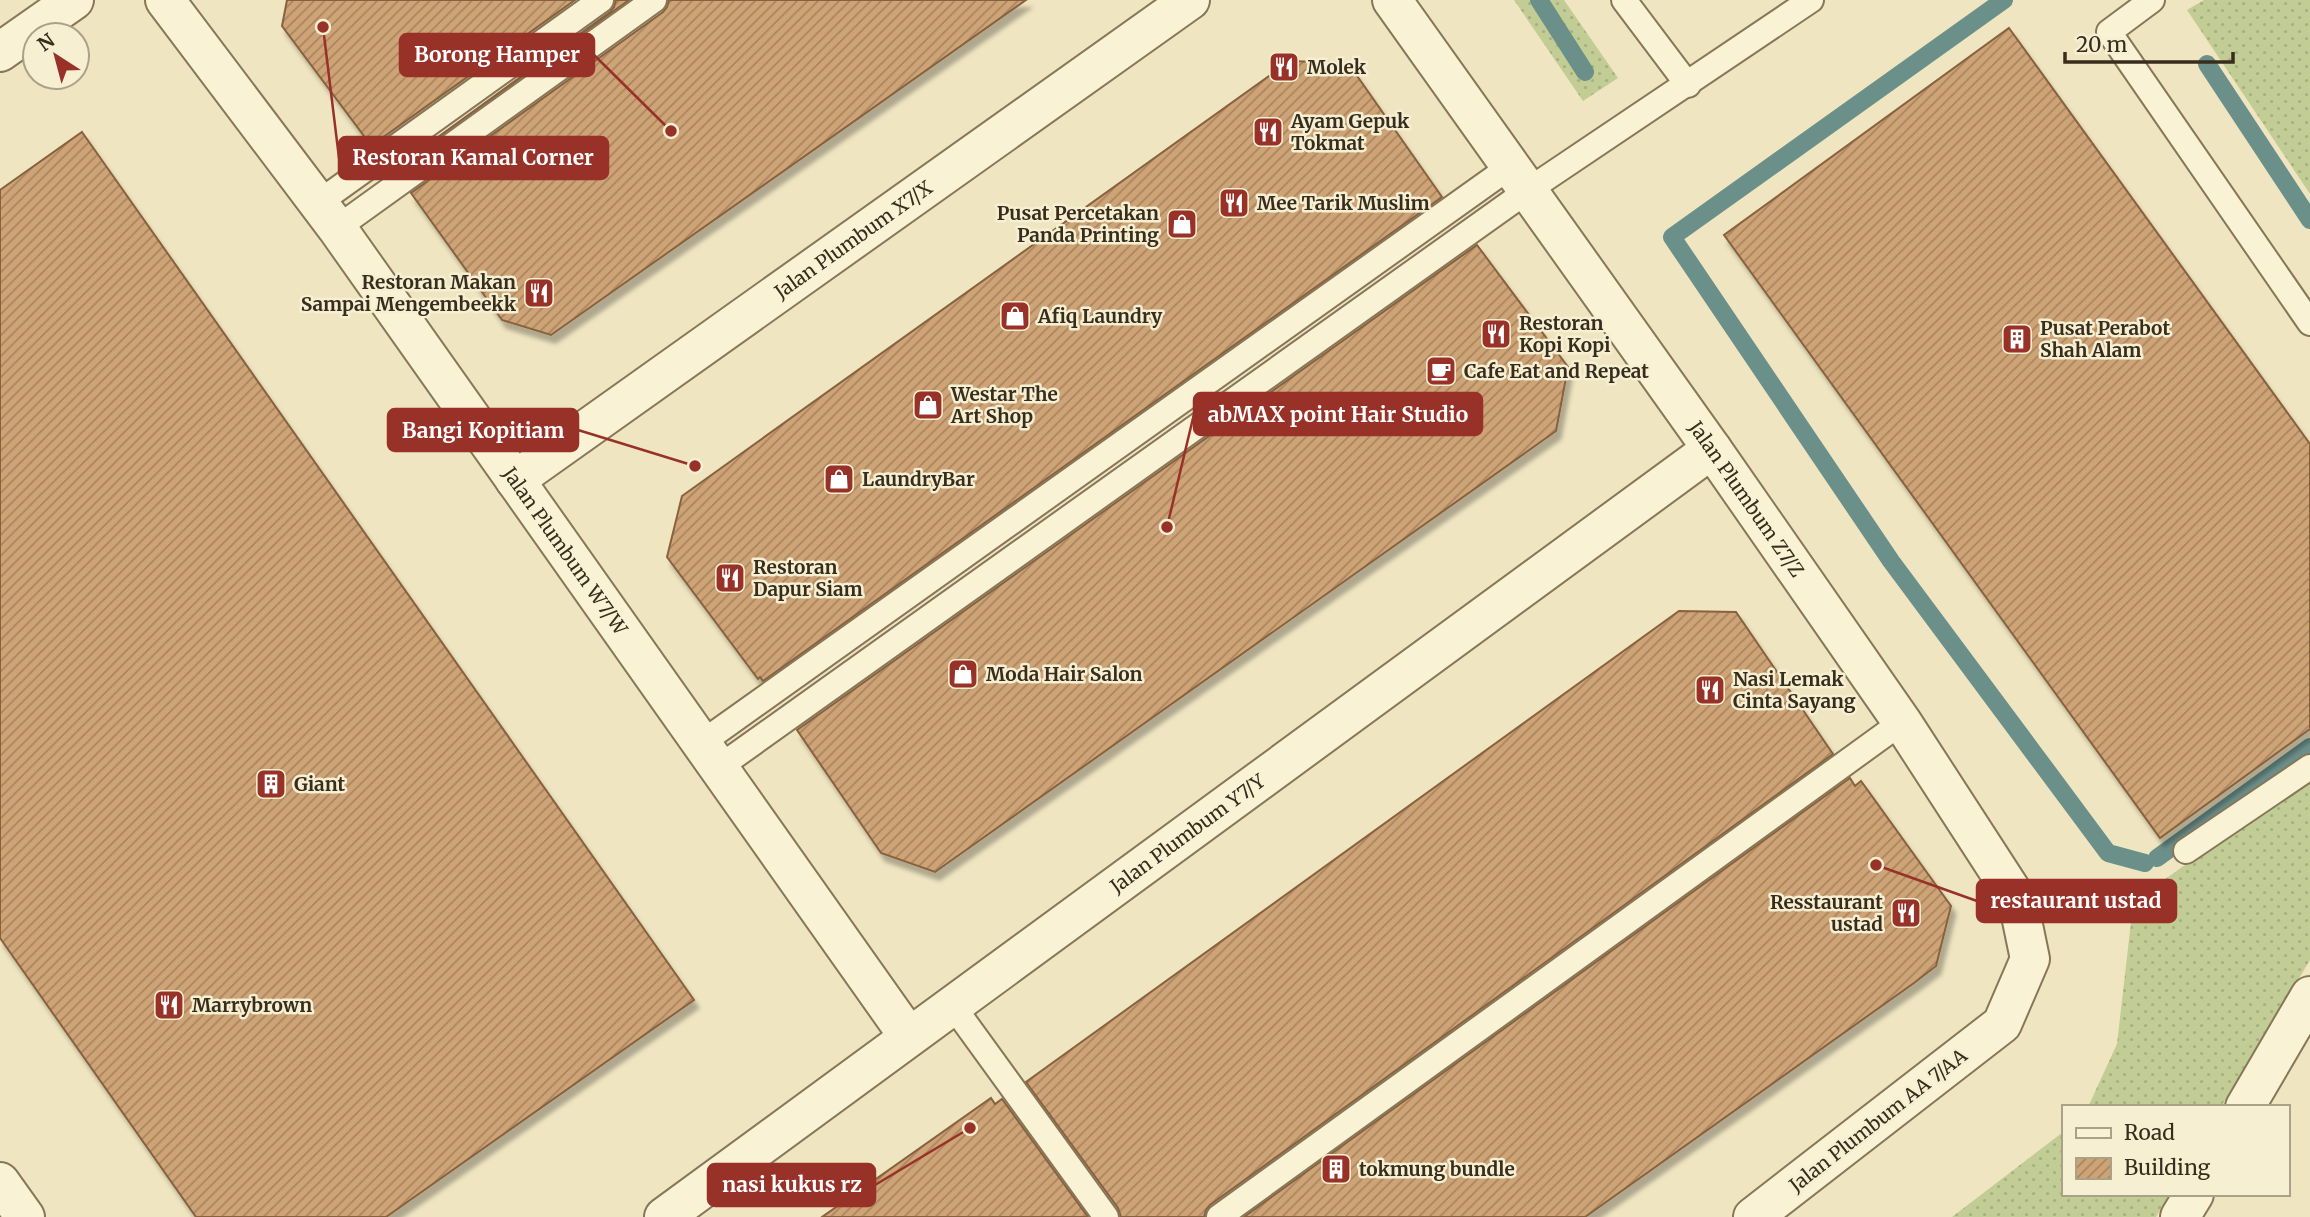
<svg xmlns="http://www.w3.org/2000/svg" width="2310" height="1217" viewBox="0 0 2310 1217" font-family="Merriweather,serif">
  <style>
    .grass { fill: url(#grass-dots) }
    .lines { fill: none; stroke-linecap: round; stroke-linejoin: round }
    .stream { stroke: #6b8f89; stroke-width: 18 }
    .building { fill: url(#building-hatch); stroke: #88623e; stroke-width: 2; filter: url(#shadow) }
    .service-casing { stroke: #887658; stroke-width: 28 }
    .minor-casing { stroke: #887658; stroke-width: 42 }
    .service { stroke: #f9f2d4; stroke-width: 24 }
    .minor { stroke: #f9f2d4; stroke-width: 38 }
    .labels { text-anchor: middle; stroke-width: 5; stroke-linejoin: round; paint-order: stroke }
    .poi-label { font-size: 19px; font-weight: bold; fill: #382c1d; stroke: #f6efd1; text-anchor: start }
    .street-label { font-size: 19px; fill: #382c1d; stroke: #f6efd1 }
    .leader { fill: none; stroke: #983127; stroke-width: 2.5 }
    .callout-dot { fill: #983127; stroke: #f6efd1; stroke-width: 2.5 }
    .callout { fill: #983127; stroke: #983127; stroke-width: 2.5 }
    .callout-label { font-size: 21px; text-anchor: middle; font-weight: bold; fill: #fff }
  </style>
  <defs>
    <pattern id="grass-dots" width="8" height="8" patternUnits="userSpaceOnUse" patternTransform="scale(1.75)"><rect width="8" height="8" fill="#c1cd95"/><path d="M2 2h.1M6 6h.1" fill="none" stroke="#a7b080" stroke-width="1.8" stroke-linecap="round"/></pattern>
    <pattern id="building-hatch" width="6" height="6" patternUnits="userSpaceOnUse" patternTransform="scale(1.75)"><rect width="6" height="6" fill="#cea376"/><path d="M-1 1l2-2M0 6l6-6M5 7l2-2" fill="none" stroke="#a88560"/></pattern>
    <filter id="shadow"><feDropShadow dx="4.5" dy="8" stdDeviation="2" flood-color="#0004"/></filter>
  </defs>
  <rect width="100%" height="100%" fill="#efe5c1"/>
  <g class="grass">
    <path d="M1514,0H1564L1618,78L1583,101Z"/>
    <path d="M2204,0H2310V194L2187,10Z"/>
    <path d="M2310,776V960L2221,1107H2088L2117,1044L2131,922L2147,892Z"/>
    <path d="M2063,1132V1194H2169L2156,1217H1952Z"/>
  </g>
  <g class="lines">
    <g class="stream">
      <path d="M1539,0L1585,72"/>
      <path d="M2004,0L1672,237L1891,561L2108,853L2145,863"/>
      <path d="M2207,64L2310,220"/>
      <path d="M2157,858L2310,747"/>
    </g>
  </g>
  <g class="building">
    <path d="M287,0H575L375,143L374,141L370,144L282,26Z"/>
    <path d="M616,0H629L394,169L610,12L614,7Z"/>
    <path d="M669,0H1026L551,335L502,320L411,193L663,12L667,7Z"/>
    <path d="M2009,28L2310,444V729L2160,838L1724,235Z"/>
    <path d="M1290,61L1348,63L1442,197L763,681L760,677L758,679L667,557L682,496Z"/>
    <path d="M82,132L694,1000L386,1217H196L0,938V190Z"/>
    <path d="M1477,245L1568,367L1556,431L935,872L881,853L797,730Z"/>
    <path d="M1679,611L1736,612L1833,754L1210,1205L1206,1210L1204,1217H1121L1118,1208L1026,1082Z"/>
    <path d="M1850,778L1855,786L1861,781L1951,906L1936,966L1914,983L1585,1217H1244Z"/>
    <path d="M991,1098L995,1104L1002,1099L1088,1217H822Z"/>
  </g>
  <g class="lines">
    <g class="service-casing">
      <g id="service">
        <path d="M1624,0L1688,85"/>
        <path d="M2152,0L2109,32L2310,323"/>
        <path d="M318,203L601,0"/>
        <path d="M337,228L654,0"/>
        <path d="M700,744L1511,166"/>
        <path d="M718,768L1527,191L1811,0"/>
        <path d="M2186,851L2310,767"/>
        <path d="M953,1006L1106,1217"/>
        <path d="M1219,1217L1902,722"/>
      </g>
    </g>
    <g class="minor-casing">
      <g id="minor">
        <path id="s1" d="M165,0L337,228L909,1037"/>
        <path id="s2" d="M1392,0L1712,449L1902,722L2018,901L2030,959L2002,1024L1753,1217"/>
        <path d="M0,52L74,0"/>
        <path id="s3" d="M515,480L1190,0"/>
        <path d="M2245,1107L2310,996"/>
        <path d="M0,1182L25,1217"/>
        <path id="s4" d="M664,1217L1712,449"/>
        <path d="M2180,1217L2194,1194"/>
      </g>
    </g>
    <use href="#service" class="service"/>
    <use href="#minor" class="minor"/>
  </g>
  <defs>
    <g id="restaurant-square" transform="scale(1.575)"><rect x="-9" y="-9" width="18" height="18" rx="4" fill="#983127" stroke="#f6efd1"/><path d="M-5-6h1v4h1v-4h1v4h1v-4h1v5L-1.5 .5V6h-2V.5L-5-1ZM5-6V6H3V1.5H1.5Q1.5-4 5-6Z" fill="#fff"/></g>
    <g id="shop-square" transform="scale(1.575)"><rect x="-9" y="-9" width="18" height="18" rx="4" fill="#983127" stroke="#f6efd1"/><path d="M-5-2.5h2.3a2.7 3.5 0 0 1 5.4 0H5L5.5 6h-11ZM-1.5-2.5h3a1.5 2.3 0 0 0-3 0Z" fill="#fff"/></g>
    <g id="building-square" transform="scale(1.575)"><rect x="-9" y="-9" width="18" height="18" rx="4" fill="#983127" stroke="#f6efd1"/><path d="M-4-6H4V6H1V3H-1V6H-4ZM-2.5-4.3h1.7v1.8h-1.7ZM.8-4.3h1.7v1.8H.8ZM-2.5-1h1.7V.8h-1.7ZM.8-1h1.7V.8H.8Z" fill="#fff"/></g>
    <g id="cafe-square" transform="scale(1.575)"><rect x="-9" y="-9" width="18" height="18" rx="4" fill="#983127" stroke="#f6efd1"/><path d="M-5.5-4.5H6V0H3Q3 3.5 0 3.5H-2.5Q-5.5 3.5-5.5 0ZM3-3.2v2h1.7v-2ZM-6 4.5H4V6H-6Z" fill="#fff"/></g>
  </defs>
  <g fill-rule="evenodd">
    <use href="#restaurant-square" x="1284" y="67"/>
    <use href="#restaurant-square" x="1268" y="132"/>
    <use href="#restaurant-square" x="1234" y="203"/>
    <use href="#shop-square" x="1182" y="224"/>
    <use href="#restaurant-square" x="539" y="293"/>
    <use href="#shop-square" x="1015" y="316"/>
    <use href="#restaurant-square" x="1496" y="334"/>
    <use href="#building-square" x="2017" y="339"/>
    <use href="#cafe-square" x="1441" y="371"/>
    <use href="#shop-square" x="928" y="405"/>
    <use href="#shop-square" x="839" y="479"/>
    <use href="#restaurant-square" x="730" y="578"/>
    <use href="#shop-square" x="963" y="674"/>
    <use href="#restaurant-square" x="1710" y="690"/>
    <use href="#building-square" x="271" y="784"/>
    <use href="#restaurant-square" x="1906" y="913"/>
    <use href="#restaurant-square" x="169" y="1005"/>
    <use href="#building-square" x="1336" y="1169"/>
  </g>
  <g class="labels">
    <g class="poi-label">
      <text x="1307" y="74">Molek</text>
      <text x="1291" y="128">Ayam Gepuk<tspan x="1291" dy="22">Tokmat</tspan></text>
      <text x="1257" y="210">Mee Tarik Muslim</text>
      <text x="1159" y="220" text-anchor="end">Pusat Percetakan<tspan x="1159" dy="22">Panda Printing</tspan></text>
      <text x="516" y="289" text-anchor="end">Restoran Makan<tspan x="516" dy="22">Sampai Mengembeekk</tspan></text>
      <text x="1038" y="323">Afiq Laundry</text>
      <text x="1519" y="330">Restoran<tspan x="1519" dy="22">Kopi Kopi</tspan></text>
      <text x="2040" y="335">Pusat Perabot<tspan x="2040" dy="22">Shah Alam</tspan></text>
      <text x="1464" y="378">Cafe Eat and Repeat</text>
      <text x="951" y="401">Westar The<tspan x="951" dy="22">Art Shop</tspan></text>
      <text x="862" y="486">LaundryBar</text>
      <text x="753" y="574">Restoran<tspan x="753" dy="22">Dapur Siam</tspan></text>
      <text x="986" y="681">Moda Hair Salon</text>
      <text x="1733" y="686">Nasi Lemak<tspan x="1733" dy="22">Cinta Sayang</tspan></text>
      <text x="294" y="791">Giant</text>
      <text x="1883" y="909" text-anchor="end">Resstaurant<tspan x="1883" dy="22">ustad</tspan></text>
      <text x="192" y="1012">Marrybrown</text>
      <text x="1359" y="1176">tokmung bundle</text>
    </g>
    <g class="street-label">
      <text dy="7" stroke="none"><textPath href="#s3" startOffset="415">Jalan Plumbum X7/X</textPath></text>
      <text dy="7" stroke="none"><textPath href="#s2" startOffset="612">Jalan Plumbum Z7/Z</textPath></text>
      <text dy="7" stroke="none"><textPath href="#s1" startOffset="681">Jalan Plumbum W7/W</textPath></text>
      <text dy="7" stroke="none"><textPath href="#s4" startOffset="649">Jalan Plumbum Y7/Y</textPath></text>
      <text transform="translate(1878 1120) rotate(-38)" y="7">Jalan Plumbum AA 7/AA</text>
    </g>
  </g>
  <path class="leader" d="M671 131L594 55M323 27L339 158M1167 527L1194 414M695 466L578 430M1876 865L1977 901M970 1128L875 1185"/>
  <g class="callout-dot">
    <circle cx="671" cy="131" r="7"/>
    <circle cx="323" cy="27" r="7"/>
    <circle cx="1167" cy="527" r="7"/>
    <circle cx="695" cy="466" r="7"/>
    <circle cx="1876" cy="865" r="7"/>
    <circle cx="970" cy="1128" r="7"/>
  </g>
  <g class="callout">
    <rect x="400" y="34" width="194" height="42" rx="7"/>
    <rect x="339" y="137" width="269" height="42" rx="7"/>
    <rect x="1194" y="393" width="288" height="42" rx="7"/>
    <rect x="388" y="409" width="190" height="42" rx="7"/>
    <rect x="1977" y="880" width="199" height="42" rx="7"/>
    <rect x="708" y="1164" width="167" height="42" rx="7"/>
  </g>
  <g class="callout-label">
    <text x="497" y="62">Borong Hamper</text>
    <text x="473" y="165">Restoran Kamal Corner</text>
    <text x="1338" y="422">abMAX point Hair Studio</text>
    <text x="483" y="438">Bangi Kopitiam</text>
    <text x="2076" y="908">restaurant ustad</text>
    <text x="792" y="1192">nasi kukus rz</text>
  </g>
  <rect x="2062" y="1105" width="228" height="91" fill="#f6efd1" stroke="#aaa189" stroke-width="2"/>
  <rect x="2076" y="1128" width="35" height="10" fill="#f9f2d4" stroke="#aaa189" stroke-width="2"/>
  <text x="2124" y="1140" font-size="21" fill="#382c1d">Road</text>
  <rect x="2076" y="1158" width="35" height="21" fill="url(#building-hatch)" stroke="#aaa189" stroke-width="2"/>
  <text x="2124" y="1175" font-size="21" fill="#382c1d">Building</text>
  <g transform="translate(56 56) rotate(324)"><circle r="33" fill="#f6efd1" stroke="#aaa189" stroke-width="2"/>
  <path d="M0-5L12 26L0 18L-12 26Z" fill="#983127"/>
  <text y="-10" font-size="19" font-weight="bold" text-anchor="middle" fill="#382c1d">N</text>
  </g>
  <path d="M2065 52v10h168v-10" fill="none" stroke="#382c1d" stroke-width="3.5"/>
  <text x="2076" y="52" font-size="21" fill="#382c1d" stroke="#f6efd1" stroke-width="5" paint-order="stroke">20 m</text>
</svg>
